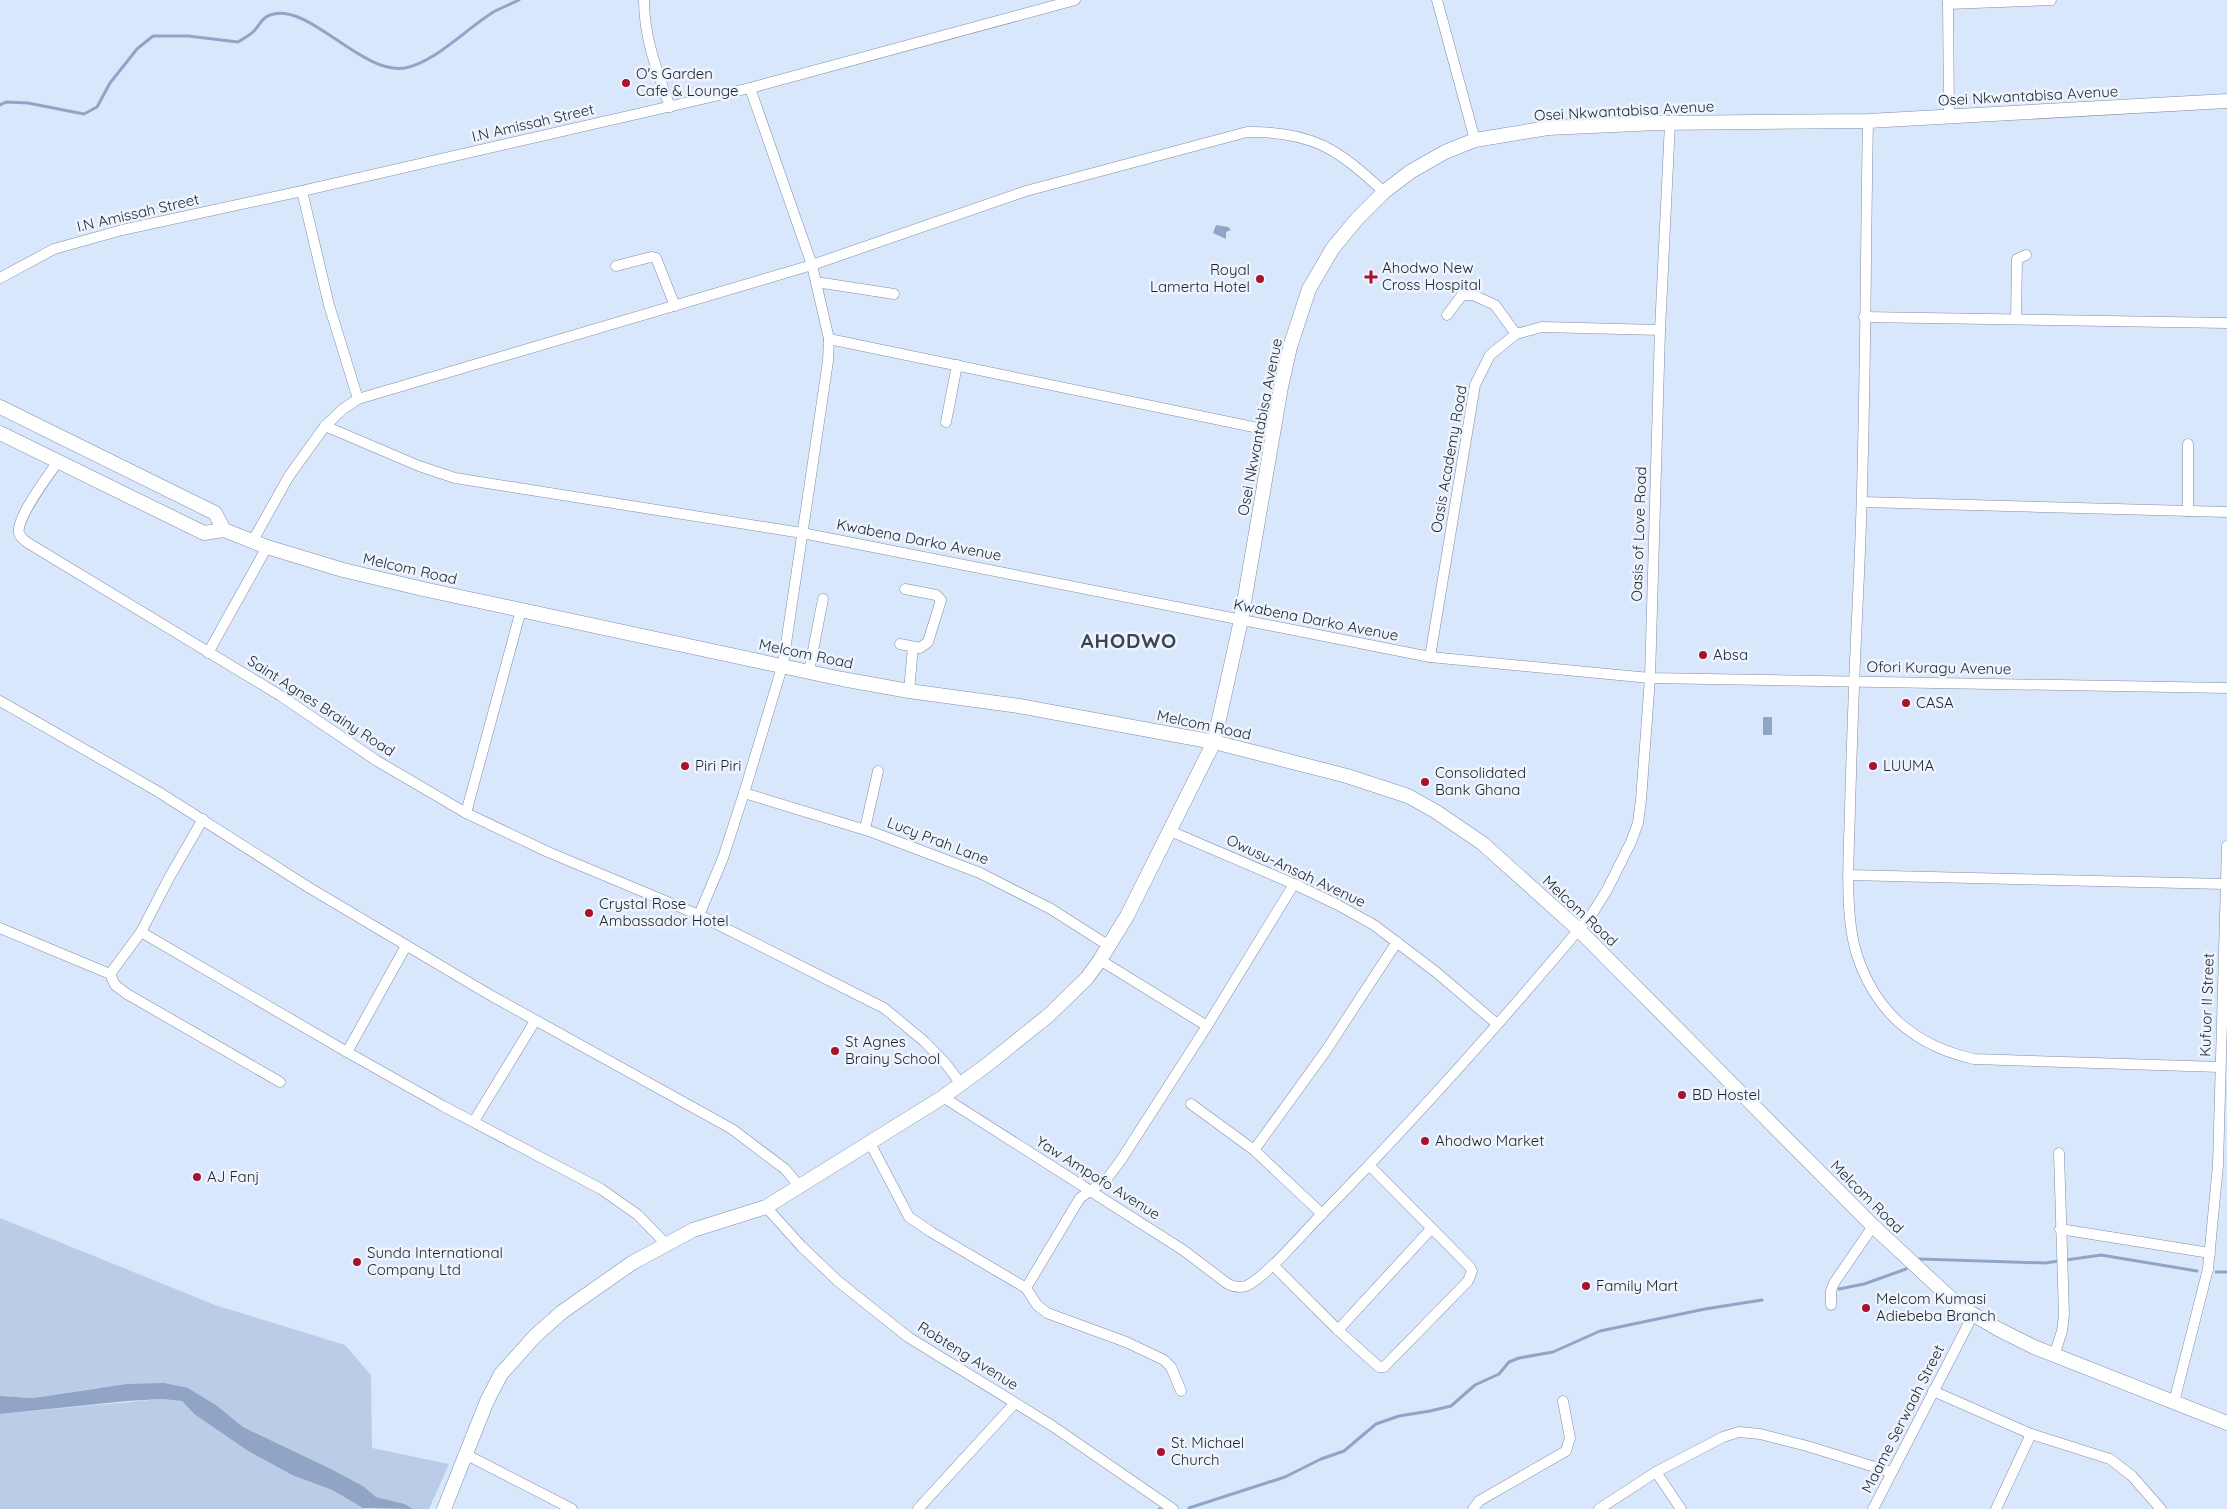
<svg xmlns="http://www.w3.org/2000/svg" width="2227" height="1509" viewBox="0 0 2227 1509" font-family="Quicksand,sans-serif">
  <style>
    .green { fill: #bbcce6 }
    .water { fill: #90a5c6 }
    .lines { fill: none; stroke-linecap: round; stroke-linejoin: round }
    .stream { stroke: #90a5c6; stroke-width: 3 }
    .street-casing { stroke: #808da1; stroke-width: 11 }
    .secondary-casing { stroke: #808da1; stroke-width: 15 }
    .street { stroke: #fff; stroke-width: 10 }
    .secondary { stroke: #fff; stroke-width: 14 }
    .poi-dot { fill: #a9122d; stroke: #eef4fd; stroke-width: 2 }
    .labels { text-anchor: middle; stroke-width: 5; stroke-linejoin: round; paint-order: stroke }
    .poi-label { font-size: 15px; fill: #1e232b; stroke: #eef4fd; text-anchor: start }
    .street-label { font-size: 15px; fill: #1e232b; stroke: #eef4fd }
    .district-label { font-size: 20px; font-weight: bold; letter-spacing: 1px; fill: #394556; stroke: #eef4fd }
  </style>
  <rect width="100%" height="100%" fill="#d9e7fd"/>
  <g class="green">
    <path d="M0,1218L215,1305L345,1345L371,1375L372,1448L449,1464L429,1509H413L405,1504L376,1497L363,1486L331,1469L243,1427L216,1405L188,1388H98L33,1398L0,1396Z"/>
    <path d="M162,1399L182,1401L194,1414L248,1451L292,1475L332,1490L365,1509H0V1414Z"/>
  </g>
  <g class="water">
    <path d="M1216,225L1228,227L1231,230L1226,232V239L1213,233Z"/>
    <rect x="1763" y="717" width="9" height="18"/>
    <path d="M164,1383L188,1388L216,1405L243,1427L331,1469L363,1486L376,1497L405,1504L413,1509L363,1508L332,1490L292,1475L248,1451L194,1414L182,1401L162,1399L127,1401L0,1414V1396L33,1398L127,1384Z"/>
  </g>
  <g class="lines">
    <g class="stream">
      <path d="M0,105L6,102L28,103L84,114L97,107L110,83L137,49L153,36H188L238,42C243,39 250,35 254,31C260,25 261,18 270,15C308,1 361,75 405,68C436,62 468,27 495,11C503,7 511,4 519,0"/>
      <path d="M1920,1259L2045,1263L2101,1255L2197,1271"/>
      <path d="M2216,1272H2227"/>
      <path d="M1839,1289L1864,1284L1906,1269"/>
      <path d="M1189,1508L1285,1477L1321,1459L1344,1451L1376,1424L1399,1416L1430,1411L1451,1406L1475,1385L1499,1374L1509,1362L1519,1358L1553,1352L1600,1331L1705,1309L1762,1300"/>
      <path d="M1159,1509H1160"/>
    </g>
    <g class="street-casing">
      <g id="street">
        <path d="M644,0C644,38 657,71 670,107"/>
        <path d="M1437,0L1475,140"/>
        <path d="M1948,0L1949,117"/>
        <path d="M1948,4L2051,0"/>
        <path d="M750,88L812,265L829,339L828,361L783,664L744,793L723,858L699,915L884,1008L925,1042L946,1064L961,1084"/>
        <path d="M1868,121C1865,272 1866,423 1859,574C1855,652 1852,731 1850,810C1849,852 1844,915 1857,955C1876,1013 1915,1046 1974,1059L2220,1067"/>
        <path d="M302,191L329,305L358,399"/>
        <path d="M616,266L651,257L656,258L675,306"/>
        <path d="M0,278L54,249L122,230L302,191L750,88L1075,0"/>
        <path d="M816,282L894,294"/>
        <path d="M1447,315L1462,295H1473L1495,305L1516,334"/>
        <path d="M1864,317L2227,323"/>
        <path d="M2016,319L2017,259L2026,255"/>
        <path d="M829,339L1273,431"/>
        <path d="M946,422L957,365"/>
        <path d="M325,426L343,409L358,399L812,265L1026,191L1247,132C1312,131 1338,149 1384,192"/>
        <path d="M59,460C48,476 22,510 19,528C17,535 23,539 28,543L281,696L377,761L466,813L548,852L699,915"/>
        <path d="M1862,502L2227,512"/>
        <path d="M2188,511V444"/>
        <path d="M252,542L289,476L325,426L419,466L455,478L802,533L1430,657L1650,678L2227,688"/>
        <path d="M900,644L920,648L928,642L941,600L936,595L905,589"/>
        <path d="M208,653L267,547"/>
        <path d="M1430,657L1475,385L1490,355L1516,334L1542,327L1660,330"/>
        <path d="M809,671L823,599"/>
        <path d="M909,691L913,647"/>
        <path d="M0,701L157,791L308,887L490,995L732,1129L785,1169L800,1187"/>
        <path d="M744,793L872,832L980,873L1051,909L1109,946"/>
        <path d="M466,813L521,610"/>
        <path d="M865,829L878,771"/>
        <path d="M1170,831L1294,884L1338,905L1374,925L1436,972L1497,1024"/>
        <path d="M1848,875L2225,884"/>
        <path d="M0,928L110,974L115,985L127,994L280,1082"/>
        <path d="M141,932L347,1052L406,946"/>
        <path d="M1100,960L1207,1026"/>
        <path d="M110,974L141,932L169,878L203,819"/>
        <path d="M347,1052L443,1106L601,1189L638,1215L666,1244"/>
        <path d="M943,1097L1183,1250L1228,1284C1234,1287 1239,1288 1246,1286C1265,1278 1304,1232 1320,1216C1415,1119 1505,1018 1592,914L1607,890L1631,842L1638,823L1641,800L1650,678L1660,330L1670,123"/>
        <path d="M1191,1104L1254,1150"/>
        <path d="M474,1121L535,1021"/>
        <path d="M870,1143L909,1217L931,1232L1026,1288L1080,1198L1106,1180L1121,1160L1207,1026L1294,884"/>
        <path d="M766,1207L802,1247L839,1282L908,1337L1051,1425L1173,1509"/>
        <path d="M1322,1214L1254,1150L1325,1052L1397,942"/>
        <path d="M2060,1229L2210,1253"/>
        <path d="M1273,1265L1338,1330L1379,1367H1384L1468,1281L1472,1271L1470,1267L1370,1166"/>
        <path d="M1026,1288L1037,1305L1047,1313L1126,1342L1164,1360L1171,1367L1181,1391"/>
        <path d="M1831,1305V1291L1834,1283L1873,1226"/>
        <path d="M1338,1330L1431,1229"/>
        <path d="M2054,1356L2062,1331L2064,1315L2059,1153"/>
        <path d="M1933,1391L2031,1434L2110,1459L2132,1476L2161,1509"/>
        <path d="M2174,1402L2208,1269L2218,1165L2227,846"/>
        <path d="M465,1454L572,1509"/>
        <path d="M1656,1472L1681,1509"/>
        <path d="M918,1509L1015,1403"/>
        <path d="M1473,1509L1479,1501L1566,1451L1570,1438L1563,1401"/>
        <path d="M1599,1509L1656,1472L1723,1437L1739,1432L1760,1434L1807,1446L1891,1472"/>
        <path d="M1873,1509L1973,1315"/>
        <path d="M1996,1509L2031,1434"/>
      </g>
    </g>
    <g class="secondary-casing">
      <g id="secondary">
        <path d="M0,407L215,513L224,530L267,547L343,570L423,589L842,679L909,691L1019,706L1214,742L1347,776L1408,796L1435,811L1482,843L1579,930L1873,1226L1959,1306L1998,1329L2034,1347L2227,1423"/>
        <path d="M0,433L204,533L224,530"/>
        <path d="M444,1509L487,1401L501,1374L535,1336L562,1312L632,1263L693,1230L766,1207L943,1097L988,1064L1049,1015L1087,978L1100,960L1127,916L1214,742L1241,620L1281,387L1290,347L1309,289L1333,248L1357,219L1384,192L1410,172L1445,152L1475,140L1548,128L1658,123L1868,121L2227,101"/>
      </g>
    </g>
    <use href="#street" class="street"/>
    <use href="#secondary" class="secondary"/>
  </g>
  <g class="poi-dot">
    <circle cx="626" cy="83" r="5"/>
    <path d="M1368.5 269.5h5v5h5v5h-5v5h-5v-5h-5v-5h5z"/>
    <circle cx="1260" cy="279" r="5"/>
    <circle cx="1703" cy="655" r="5"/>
    <circle cx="1906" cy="703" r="5"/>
    <circle cx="685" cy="766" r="5"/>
    <circle cx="1873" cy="766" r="5"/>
    <circle cx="1425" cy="782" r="5"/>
    <circle cx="589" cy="913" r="5"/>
    <circle cx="835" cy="1051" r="5"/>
    <circle cx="1682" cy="1095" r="5"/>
    <circle cx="1425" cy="1141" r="5"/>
    <circle cx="197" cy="1177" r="5"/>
    <circle cx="357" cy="1262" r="5"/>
    <circle cx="1586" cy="1286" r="5"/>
    <circle cx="1866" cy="1308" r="5"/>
    <circle cx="1161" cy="1452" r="5"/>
  </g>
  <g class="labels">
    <g class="poi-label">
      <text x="636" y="79">O's Garden<tspan x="636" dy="17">Cafe &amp; Lounge</tspan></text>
      <text x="1382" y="273">Ahodwo New<tspan x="1382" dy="17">Cross Hospital</tspan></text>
      <text x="1250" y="275" text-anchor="end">Royal<tspan x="1250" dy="17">Lamerta Hotel</tspan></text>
      <text x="1713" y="660">Absa</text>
      <text x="1916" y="708">CASA</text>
      <text x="695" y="771">Piri Piri</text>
      <text x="1883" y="771">LUUMA</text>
      <text x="1435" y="778">Consolidated<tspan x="1435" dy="17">Bank Ghana</tspan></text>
      <text x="599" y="909">Crystal Rose<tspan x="599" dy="17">Ambassador Hotel</tspan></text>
      <text x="845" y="1047">St Agnes<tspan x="845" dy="17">Brainy School</tspan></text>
      <text x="1692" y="1100">BD Hostel</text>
      <text x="1435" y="1146">Ahodwo Market</text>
      <text x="207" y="1182">AJ Fanj</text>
      <text x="367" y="1258">Sunda International<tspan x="367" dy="17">Company Ltd</tspan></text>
      <text x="1596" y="1291">Family Mart</text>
      <text x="1876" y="1304">Melcom Kumasi<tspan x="1876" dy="17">Adiebeba Branch</tspan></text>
      <text x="1171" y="1448">St. Michael<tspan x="1171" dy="17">Church</tspan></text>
    </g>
    <g class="street-label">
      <text transform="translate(2028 96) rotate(-3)" y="5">Osei Nkwantabisa Avenue</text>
      <text transform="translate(1624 111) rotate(-3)" y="5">Osei Nkwantabisa Avenue</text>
      <text transform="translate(533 123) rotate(-13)" y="5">I.N Amissah Street</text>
      <text transform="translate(138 213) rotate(-13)" y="5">I.N Amissah Street</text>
      <text transform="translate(1260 427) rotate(-79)" y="5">Osei Nkwantabisa Avenue</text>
      <text transform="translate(1449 459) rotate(-80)" y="5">Oasis Academy Road</text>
      <text transform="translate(1639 534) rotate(-88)" y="5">Oasis of Love Road</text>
      <text transform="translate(919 540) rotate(11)" y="5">Kwabena Darko Avenue</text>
      <text transform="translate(410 569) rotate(13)" y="5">Melcom Road</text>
      <text transform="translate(1316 620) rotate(11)" y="5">Kwabena Darko Avenue</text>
      <text transform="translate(806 654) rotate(12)" y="5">Melcom Road</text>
      <text transform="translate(1939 668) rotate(1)" y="5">Ofori Kuragu Avenue</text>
      <text transform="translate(321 706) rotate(33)" y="5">Saint Agnes Brainy Road</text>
      <text transform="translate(1204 725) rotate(12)" y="5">Melcom Road</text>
      <text transform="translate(938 841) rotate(21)" y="5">Lucy Prah Lane</text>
      <text transform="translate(1296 871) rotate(25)" y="5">Owusu-Ansah Avenue</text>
      <text transform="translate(1580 911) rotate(43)" y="5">Melcom Road</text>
      <text transform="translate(2207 1005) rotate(-88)" y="5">Kufuor II Street</text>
      <text transform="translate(1098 1178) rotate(32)" y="5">Yaw Ampofo Avenue</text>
      <text transform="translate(1867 1197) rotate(45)" y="5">Melcom Road</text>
      <text transform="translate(968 1356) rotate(32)" y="5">Robteng Avenue</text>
      <text transform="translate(1903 1419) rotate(-63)" y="5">Maame Serwaah Street</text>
    </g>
    <g class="district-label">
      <text x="1129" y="648">AHODWO</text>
    </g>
  </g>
</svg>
